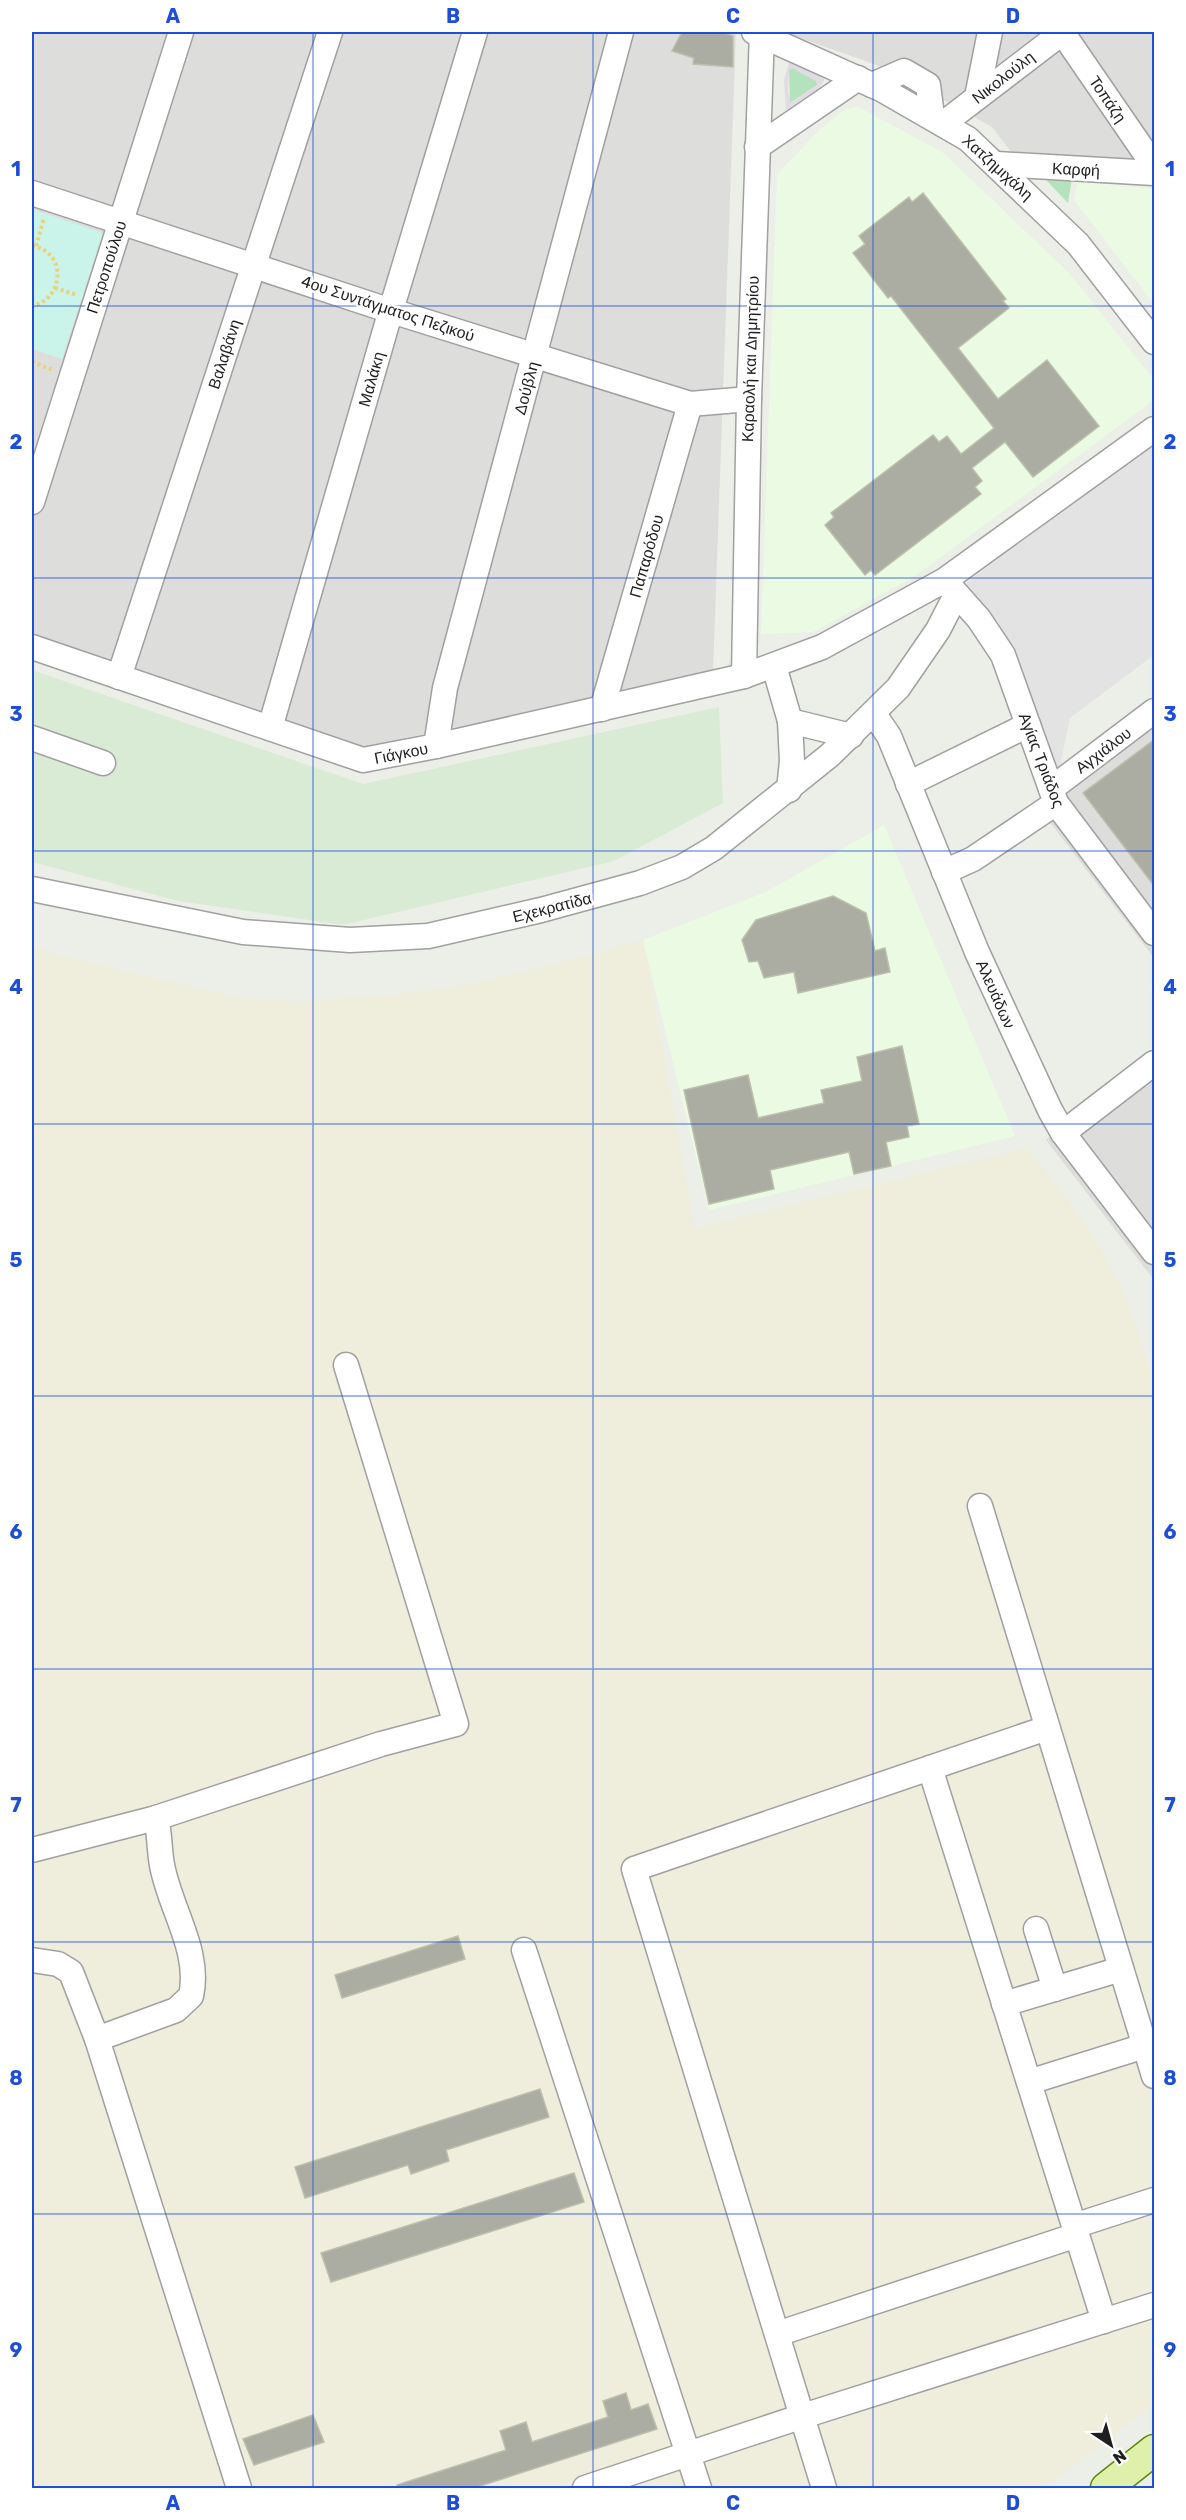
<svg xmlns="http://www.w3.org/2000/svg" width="1186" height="2520" viewBox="0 0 1186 2520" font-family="Rubik,sans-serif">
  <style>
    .residential { fill: #dddddc }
    .education { fill: #ebfbe3 }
    .military { fill: #efeedc }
    .farmland { fill: #daebd5 }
    .grass { fill: #b3e2bc }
    .park { fill: #caf3e9 }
    .parking { fill: #e3e3e3 }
    .plaza { fill: #e1dbe4; fill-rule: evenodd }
    .building { fill: #abada3; stroke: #bcbfab; stroke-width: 1.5 }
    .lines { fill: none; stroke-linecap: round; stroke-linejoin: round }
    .minor-casing { stroke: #a0a0a0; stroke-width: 27 }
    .major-casing { stroke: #5f8813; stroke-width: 33 }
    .path { stroke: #e8d27e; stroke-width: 4; stroke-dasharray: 3 3; stroke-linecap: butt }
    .minor { stroke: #fff; stroke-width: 24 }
    .major { stroke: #dff0aa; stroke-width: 30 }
    .grid { fill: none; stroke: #1d4ed8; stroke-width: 1.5; stroke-opacity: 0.55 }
    .labels { text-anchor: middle; stroke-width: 5; stroke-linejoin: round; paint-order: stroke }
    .street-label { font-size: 16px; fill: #1f1f1f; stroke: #fff }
    .neatline { fill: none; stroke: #1d4ed8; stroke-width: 2 }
    .grid-label { font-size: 20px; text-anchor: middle; font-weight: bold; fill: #1d4ed8 }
  </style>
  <rect width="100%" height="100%" fill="#ecefe7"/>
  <g class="residential">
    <path d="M32,32H736L713,672L363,747L32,634Z"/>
    <path d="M783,32H1154V170L1016,158L992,127L942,99L874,64Z"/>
    <path d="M1154,720V958L1039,808Z"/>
    <path d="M1154,1051V1280L1046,1140Z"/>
  </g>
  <g class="education">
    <path d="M858,107L942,152L1069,273L1154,380V400L915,576L813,632L761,634L777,175L820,129L846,109Z"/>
    <path d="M1078,181L1154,189V304L1074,200Z"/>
    <path d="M884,825L1015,1136L709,1210L643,940L766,892Z"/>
  </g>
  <path class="military" d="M643,940L695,1228L1027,1148L1084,1222L1101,1250L1124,1292L1154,1379V2404L1045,2488H32V946L63,956L240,998L295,1001L392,995L463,985L547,966Z"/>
  <path class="farmland" d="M32,670L363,784L719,707L723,803L614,861L343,925L178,901L32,862Z"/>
  <g class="grass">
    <path d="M792,68L817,81V85L790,103L789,70Z"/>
    <path d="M1051,176L1072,178L1068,203L1047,181Z"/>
  </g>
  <path class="park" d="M32,209L103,233L62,359L32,349Z"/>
  <path class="parking" d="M1154,443V655L1070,718L1059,770L1056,771L1002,634L966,583Z"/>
  <path class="plaza" d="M789,63H796L824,78V81L819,88L786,110L784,80ZM792,68L816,81L817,85L791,103L788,91L789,70Z"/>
  <g class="building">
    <path d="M682,32H722L733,36V67L693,64L694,58L672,51Z"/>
    <path d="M923,193L1006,299L1003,301L1009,308L958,348L998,399L1047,360L1099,426L1033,477L1005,442L972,468L982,481L975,487L981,494L875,575L871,570L865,575L825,525L834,517L831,513L933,435L939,442L947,436L961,454L994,428L891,296L888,298L853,253L865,244L859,236L909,197L912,202Z"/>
    <path d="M1155,739V887L1083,793Z"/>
    <path d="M833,896L866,913L875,951L885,948L890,972L798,993L794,972L764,978L758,961L749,962L742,940L756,920Z"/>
    <path d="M902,1046L919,1124L907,1126L909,1137L886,1142L891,1166L854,1174L849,1152L770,1170L774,1189L709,1204L684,1090L748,1075L758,1118L824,1103L821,1090L862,1081L857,1057Z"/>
    <path d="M458,1936L465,1959L342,1998L335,1975Z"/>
    <path d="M540,2089L549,2117L446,2150L449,2161L411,2174L408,2165L305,2198L295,2167Z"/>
    <path d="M574,2173L584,2202L331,2282L321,2253Z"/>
    <path d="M626,2393L631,2410L648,2404L657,2429L474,2488H398L397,2485L506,2450L500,2431L526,2422L532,2442L608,2417L603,2401Z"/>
    <path d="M313,2415L324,2442L254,2465L243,2439Z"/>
  </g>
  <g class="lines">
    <g class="minor-casing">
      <g id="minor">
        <path d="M754,32L883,90L968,139L1078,244L1154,342"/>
        <path d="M1062,32L1154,166"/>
        <path d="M872,85L904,71L928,85L932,116"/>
        <path d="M977,97L990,32"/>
        <path d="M944,123L1063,32"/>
        <path d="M757,147L858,78"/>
        <path d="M997,164L1154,173"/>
        <path d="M32,193L382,308L690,404L749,399"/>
        <path d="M32,502L181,32"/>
        <path d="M948,584L979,619L1003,655L1056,803L1154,933"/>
        <path d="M32,647L363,760L436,746L744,676L822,647L945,580L1154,429"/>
        <path d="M774,666L790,721L792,761L789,790"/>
        <path d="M744,676L749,399L762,32"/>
        <path d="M119,677L330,32"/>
        <path d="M602,709L690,404"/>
        <path d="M874,714L889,736L977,952L1050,1110L1063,1133L1154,1252"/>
        <path d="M790,721L851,736"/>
        <path d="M270,728L391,310L475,32"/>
        <path d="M32,738L103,763"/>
        <path d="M436,746L445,688L621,32"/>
        <path d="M908,784L1028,725"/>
        <path d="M1051,789L1154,711"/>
        <path d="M944,872L973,859L1056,803"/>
        <path d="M32,889L243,932L350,940L428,936L541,910L640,883L682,867L714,848L830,755L898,688L938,630L956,595"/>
        <path d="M1063,1133L1154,1063"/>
        <path d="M980,1506L1154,2076"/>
        <path d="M930,1768L1104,2321"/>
        <path d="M32,1850L156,1818L381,1744L456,1724L346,1365"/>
        <path d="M1036,1929L1055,1989"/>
        <path d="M524,1950L699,2488"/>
        <path d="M32,1960L58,1964L71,1972L97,2039L239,2488"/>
        <path d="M1004,2004L1121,1969"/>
        <path d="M97,2039L176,2010L191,1996C201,1951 170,1909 162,1865C159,1849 160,1834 156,1818"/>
        <path d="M1029,2082L1154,2043"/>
        <path d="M1074,2226L1154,2200"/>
        <path d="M777,2334L1077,2235"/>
        <path d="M585,2488L803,2416L1154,2305"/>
        <path d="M824,2488L634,1869L1047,1728"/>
      </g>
    </g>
    <g class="major-casing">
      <path id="major" d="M1106,2488L1154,2450"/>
    </g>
    <g class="path">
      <path d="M32,246C67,251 65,299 32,306"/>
      <path d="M36,246L44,218"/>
      <path d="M55,288L77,295"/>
      <path d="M32,362L53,370"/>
    </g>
    <use href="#minor" class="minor"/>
    <use href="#major" class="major"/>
  </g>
  <path class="grid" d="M313,32V2488M593,32V2488M873,32V2488M32,306H1154M32,578H1154M32,851H1154M32,1124H1154M32,1396H1154M32,1669H1154M32,1942H1154M32,2214H1154"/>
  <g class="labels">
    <g class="street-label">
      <text transform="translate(1003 77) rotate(-38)" y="6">Νικολούλη</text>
      <text transform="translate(1108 99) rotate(56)" y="6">Τοπάζη</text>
      <text transform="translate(998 167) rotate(42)" y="6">Χατζημιχάλη</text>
      <text transform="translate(1076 169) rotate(3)" y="6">Καρφή</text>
      <text transform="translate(106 267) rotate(-72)" y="6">Πετροπούλου</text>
      <text transform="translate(388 308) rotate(18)" y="6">4ου Συντάγματος Πεζικού</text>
      <text transform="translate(224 354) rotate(-72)" y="6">Βαλαβάνη</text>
      <text transform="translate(750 359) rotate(-88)" y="6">Καραολή και Δημητρίου</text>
      <text transform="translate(371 379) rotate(-74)" y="6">Μαλάκη</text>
      <text transform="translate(526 388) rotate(-75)" y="6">Δούβλη</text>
      <text transform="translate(646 556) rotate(-74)" y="6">Παπαρόδου</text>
      <text transform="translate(1103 750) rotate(-37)" y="6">Αγχιάλου</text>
      <text transform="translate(401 753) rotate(-11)" y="6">Γιάγκου</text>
      <text transform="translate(1042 760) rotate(69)" y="6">Αγίας Τριάδος</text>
      <text transform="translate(552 907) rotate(-14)" y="6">Εχεκρατίδα</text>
      <text transform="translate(996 994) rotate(66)" y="6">Αλευάδων</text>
    </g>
  </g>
  <rect width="1186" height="2520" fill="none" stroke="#ffffff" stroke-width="66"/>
  <g transform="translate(1111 2445) rotate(144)" stroke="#ffffff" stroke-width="4.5" paint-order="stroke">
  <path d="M0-4.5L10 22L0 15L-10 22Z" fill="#1f1f1f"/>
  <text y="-9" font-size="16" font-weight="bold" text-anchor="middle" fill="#1f1f1f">N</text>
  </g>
  <rect x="33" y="33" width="1120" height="2454" class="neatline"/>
  <g class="grid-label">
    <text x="173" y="23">A</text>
    <text x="453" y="23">B</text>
    <text x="733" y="23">C</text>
    <text x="1013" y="23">D</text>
    <text x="16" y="176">1</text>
    <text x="1170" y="176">1</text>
    <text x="16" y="449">2</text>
    <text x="1170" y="449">2</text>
    <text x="16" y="721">3</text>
    <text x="1170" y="721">3</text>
    <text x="16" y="994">4</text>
    <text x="1170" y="994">4</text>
    <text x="16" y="1267">5</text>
    <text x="1170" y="1267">5</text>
    <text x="16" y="1539">6</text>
    <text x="1170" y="1539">6</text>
    <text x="16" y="1812">7</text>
    <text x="1170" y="1812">7</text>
    <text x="16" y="2085">8</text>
    <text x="1170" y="2085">8</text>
    <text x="16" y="2357">9</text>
    <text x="1170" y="2357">9</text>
    <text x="173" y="2510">A</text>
    <text x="453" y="2510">B</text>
    <text x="733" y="2510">C</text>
    <text x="1013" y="2510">D</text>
  </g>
</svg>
